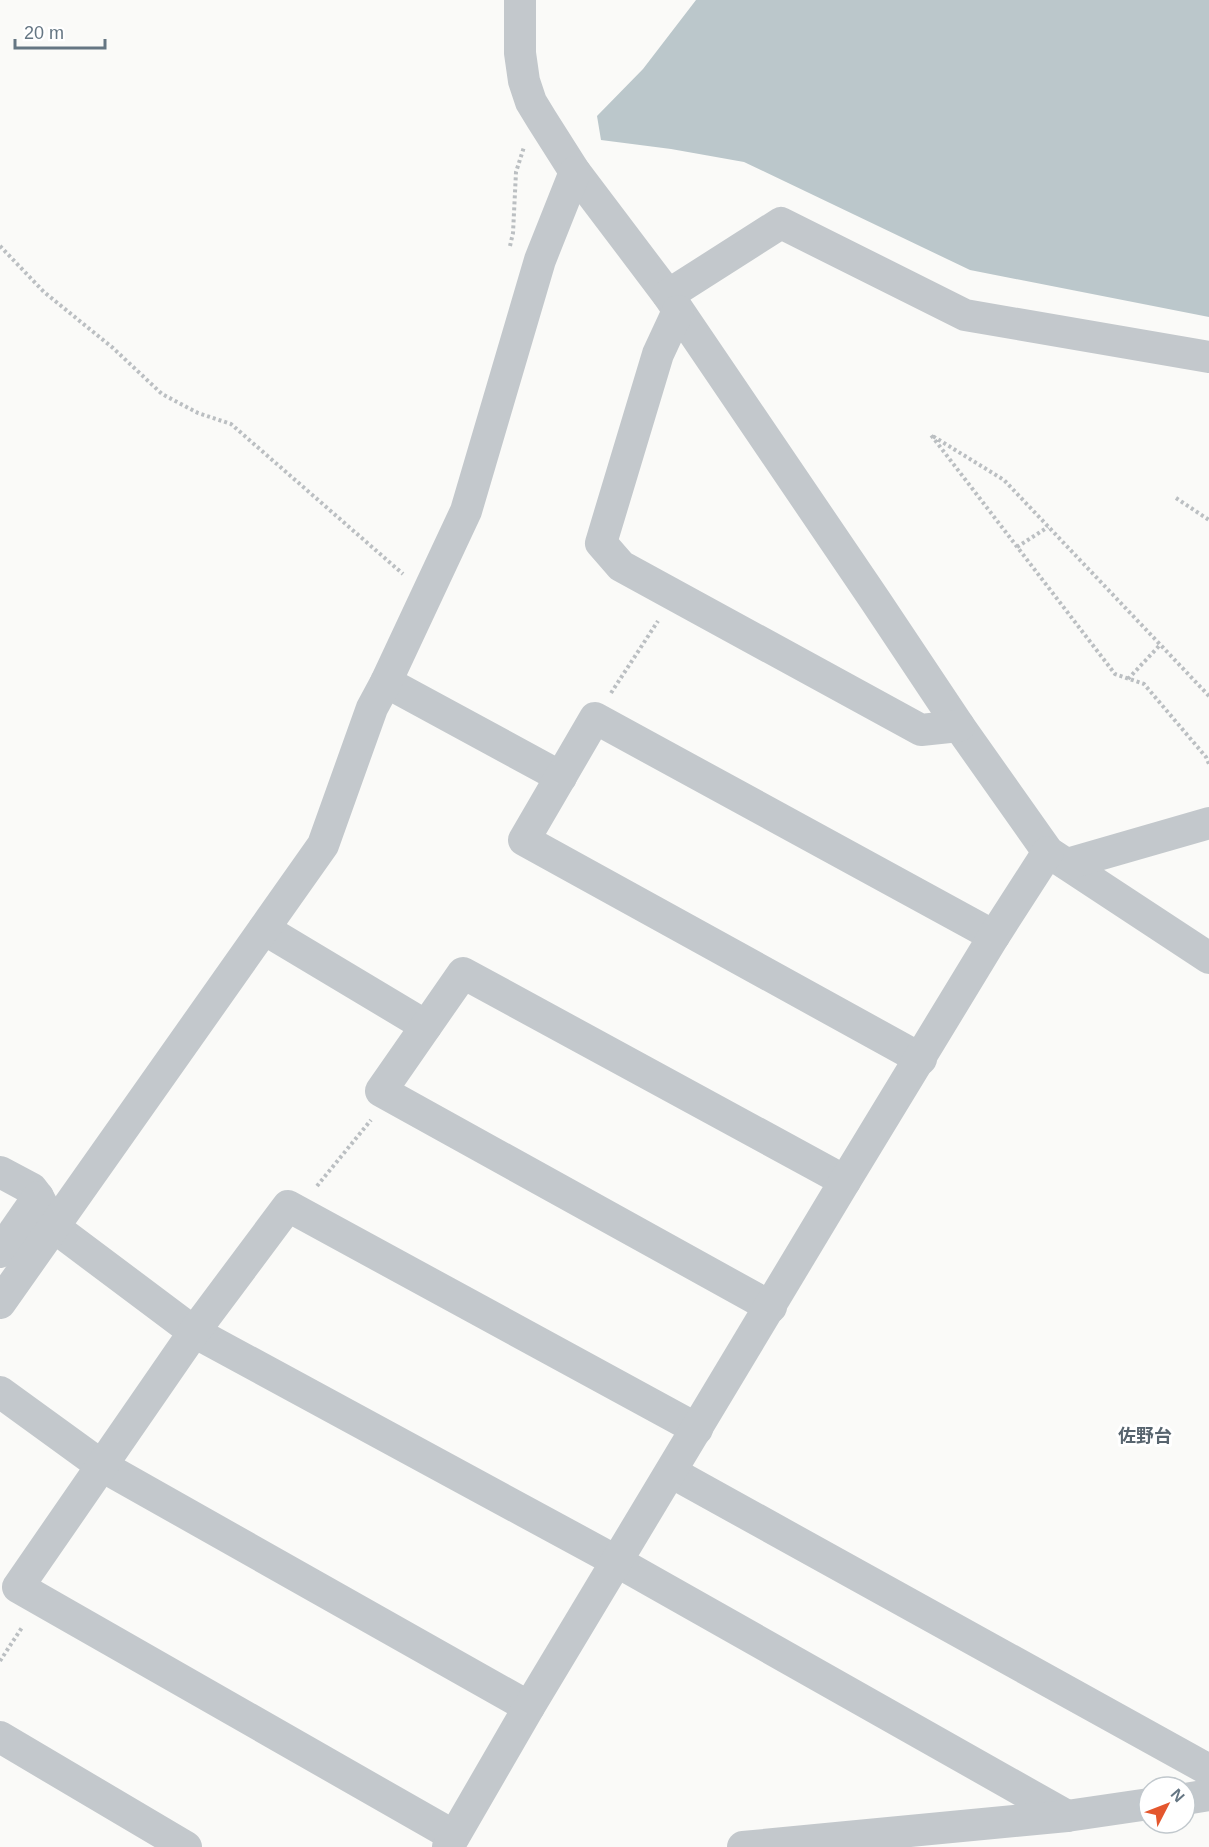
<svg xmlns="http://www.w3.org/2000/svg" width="1209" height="1847" viewBox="0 0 1209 1847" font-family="Arial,'Noto Sans JP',sans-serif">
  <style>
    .water { fill: #bbc7cb }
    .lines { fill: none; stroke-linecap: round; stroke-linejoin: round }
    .path { stroke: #bbbfc2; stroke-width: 4; stroke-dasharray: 3 3; stroke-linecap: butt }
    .minor { stroke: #c3c8cc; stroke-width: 32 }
    .labels { text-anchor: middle; stroke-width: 6; stroke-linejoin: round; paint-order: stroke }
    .neighbourhood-label { font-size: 18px; font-weight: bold; fill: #57646e; stroke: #fff }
  </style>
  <rect width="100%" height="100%" fill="#fafaf8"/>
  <path class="water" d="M696,0H1209V317L970,270L744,162L671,149L601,140L597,116L643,69Z"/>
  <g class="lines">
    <g class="path">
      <path d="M0,246L44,292L113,348L162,394L198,413L231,424L403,574"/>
      <path d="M510,246L513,233L516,172L524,147"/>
      <path d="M1176,498L1209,520"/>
      <path d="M1017,547L1048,527"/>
      <path d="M1128,679L1160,645"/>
      <path d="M611,693L658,621"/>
      <path d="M1209,696L1004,480L931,435L1115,674L1144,684L1206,757L1209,764"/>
      <path d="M317,1186L371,1120"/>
      <path d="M0,1661L23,1626"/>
    </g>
    <g class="minor">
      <path d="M520,0V53L524,81L531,102L542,120L575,172L668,295L875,600L959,726L1048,852L1209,958"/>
      <path d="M668,295L781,223L965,315L1209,357"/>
      <path d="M678,311L658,354L601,543L621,566L921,730L959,726"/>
      <path d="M386,682L561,777"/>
      <path d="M1067,864L1209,823"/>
      <path d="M264,929L426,1026"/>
      <path d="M921,1059L524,840L595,718L994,936"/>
      <path d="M0,1172L32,1189L38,1197L54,1227L194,1332L616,1561L1067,1816"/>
      <path d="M0,1252L38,1197"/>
      <path d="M0,1303L323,845L372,708L386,682L466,511L540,260L575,172"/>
      <path d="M771,1307L381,1091L463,973L845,1181"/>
      <path d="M0,1392L102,1466L529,1707"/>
      <path d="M671,1472L1209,1770"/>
      <path d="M0,1737L186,1847"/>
      <path d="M1185,1799L1209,1795"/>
      <path d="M454,1836L18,1587L194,1332L288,1206L697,1429"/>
      <path d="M448,1847L529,1707L845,1181L994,936L1048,852"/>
      <path d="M743,1847L1067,1816L1149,1804"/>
    </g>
  </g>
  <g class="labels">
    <g class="neighbourhood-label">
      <text x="1145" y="1442">佐野台</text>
    </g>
  </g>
  <g transform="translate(1167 1805) rotate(48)"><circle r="28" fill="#ffffff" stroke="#c1c8cd" stroke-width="1.5"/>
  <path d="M0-4.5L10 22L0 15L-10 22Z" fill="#e4572e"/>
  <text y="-9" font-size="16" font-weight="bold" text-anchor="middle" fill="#657683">N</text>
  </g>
  <path d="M15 39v9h90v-9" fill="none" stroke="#657683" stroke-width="3"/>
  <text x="24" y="39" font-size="18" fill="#657683" stroke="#ffffff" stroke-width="4.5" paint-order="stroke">20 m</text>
</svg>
